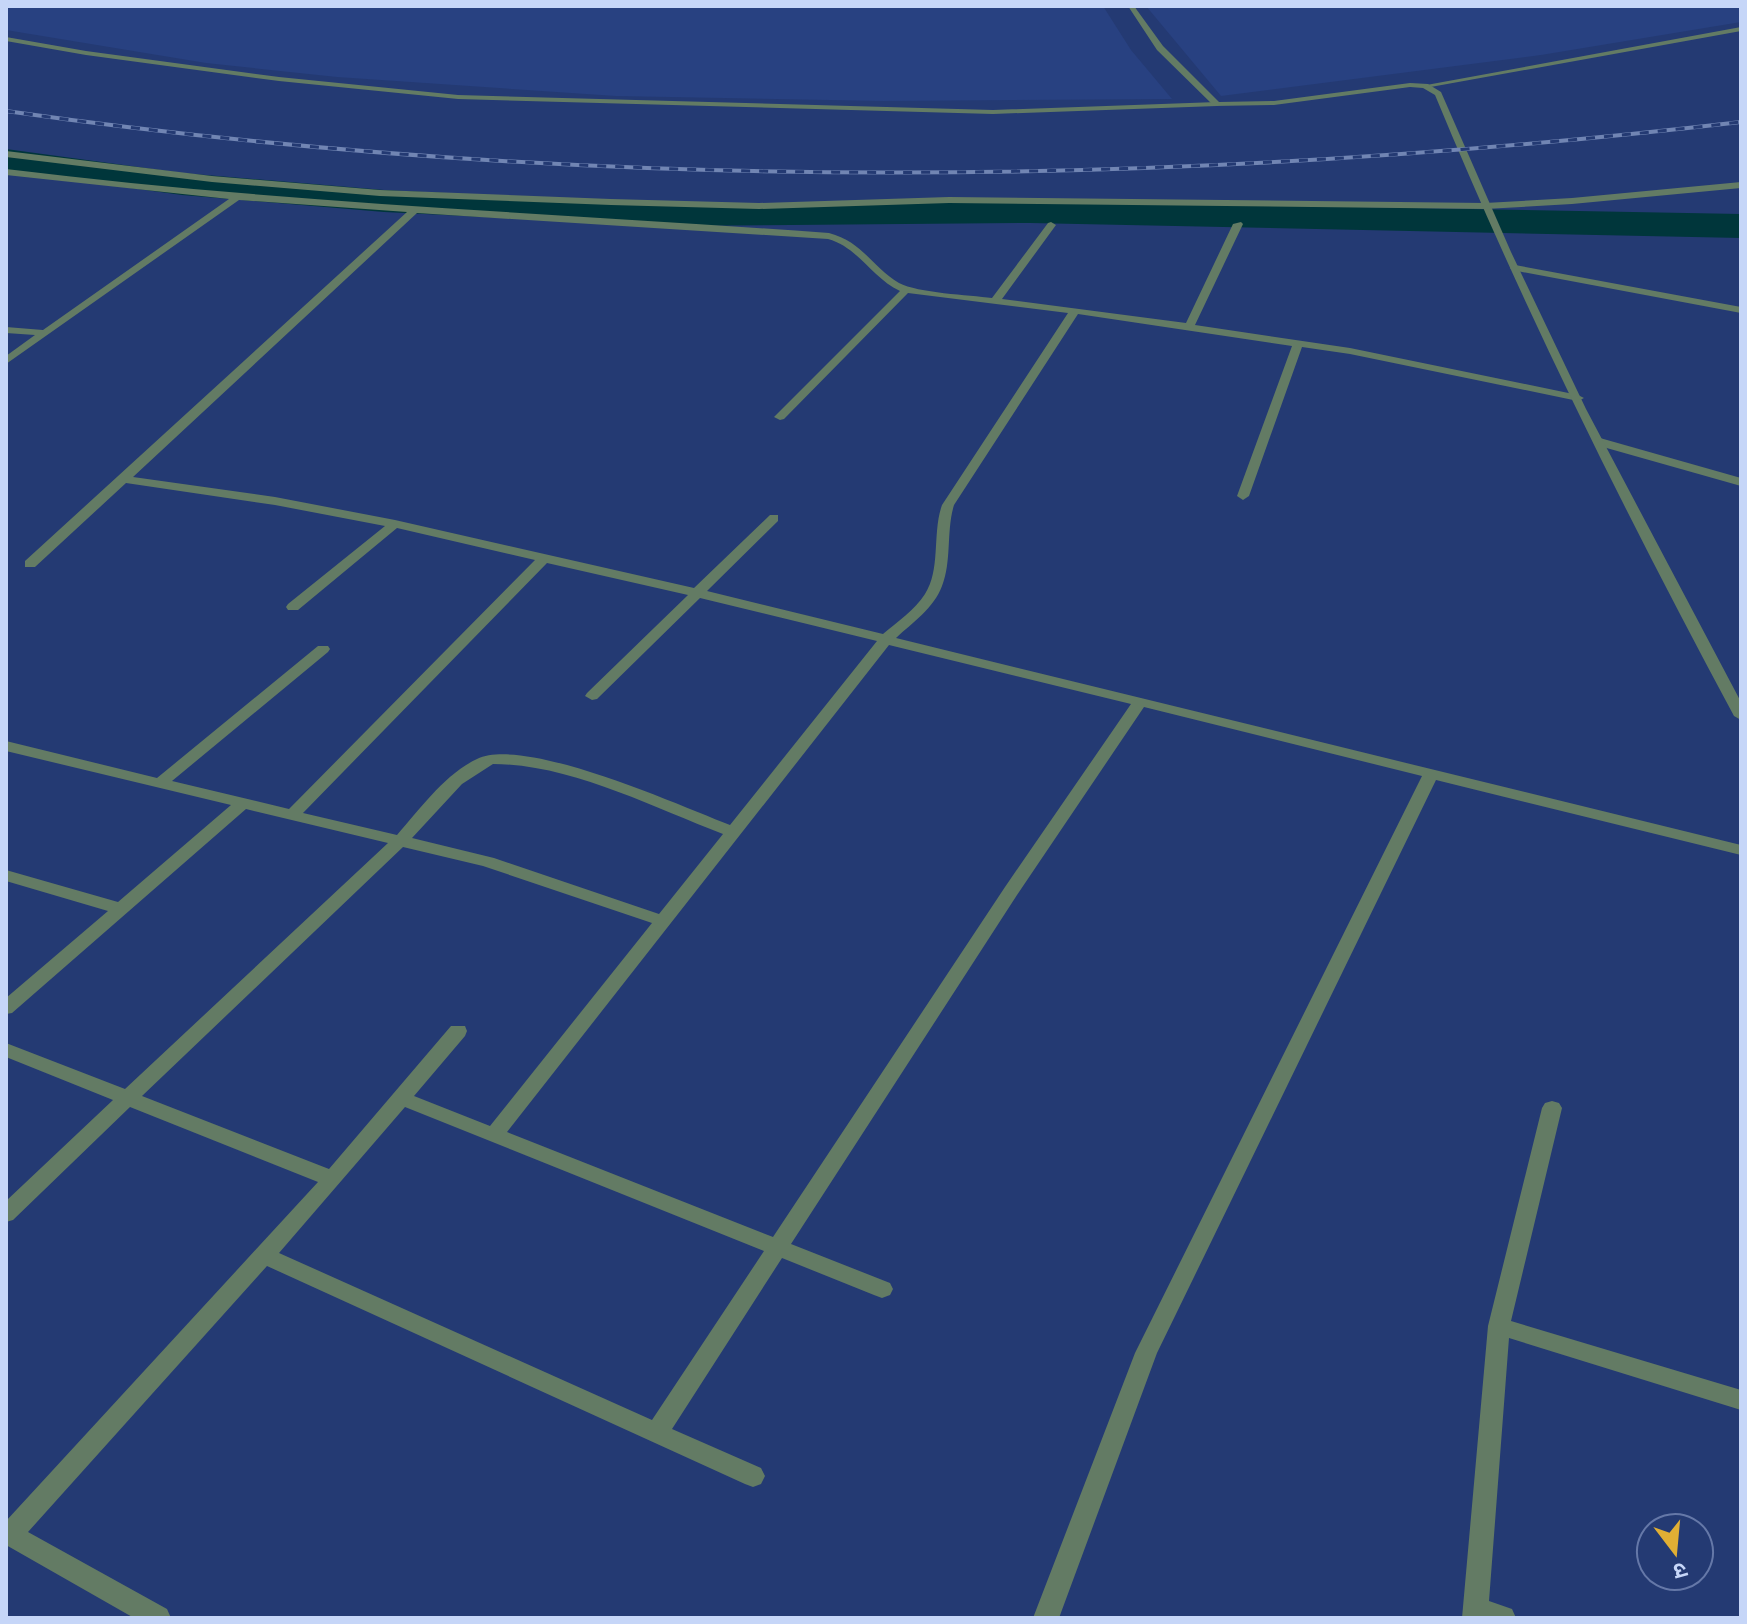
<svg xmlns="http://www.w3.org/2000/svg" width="1747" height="1624" viewBox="0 0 1747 1624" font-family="'PT Serif','Noto Sans Devanagari',serif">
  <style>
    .built { fill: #284181 }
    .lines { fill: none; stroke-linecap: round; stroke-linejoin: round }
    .river { fill: #00363b; fill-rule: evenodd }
    .minor { fill: #637b64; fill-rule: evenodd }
    .tertiary { fill: #637b64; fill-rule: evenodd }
    .rail-casing { stroke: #7185b3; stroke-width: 4 }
    .rail { stroke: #243a73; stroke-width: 3; stroke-dasharray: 9; stroke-linecap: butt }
  </style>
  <rect width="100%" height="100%" fill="#243a73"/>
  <g class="built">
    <path d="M6,6H1103L1131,50L1172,99L883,101L616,96L337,77L206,63L6,30Z"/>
    <path d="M1146,6H1741V22L1541,55L1221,96Z"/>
  </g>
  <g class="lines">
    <path class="river" d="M6,149L182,173L384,190L666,204L1030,201L1741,214V238L1030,223L666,226L384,212L182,195L6,171Z"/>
    <g class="minor">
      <path d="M1741,27V31L1425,88L1421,86Z"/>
      <path d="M6,37L86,51L279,77L458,95L993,110L1217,102L1221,104L1217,106L993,114L458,99L279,81L86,55L6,41Z"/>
      <path d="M6,151L212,176L380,190L611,199L759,203L949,197L1485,203L1572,198L1741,182V188L1572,204L1485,209L949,203L759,209L611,205L380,196L212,182L6,157Z"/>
      <path d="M6,169C279,203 554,213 829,233C863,242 872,267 899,283C918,293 969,295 992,298L1048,223L1051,222L1056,225L1002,299L1186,323L1233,224L1241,222L1243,224L1195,325L1350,348L1578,395L1584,398L1578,401L1350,354L1302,347L1249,496L1243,500L1237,496L1292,346L1078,314L954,505C946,531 952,561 942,586C934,608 912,623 896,638L1741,845V855L1436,780L1157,1353L1059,1618H1033L1135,1353L1422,776L1144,707L1017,895L791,1244L890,1283L893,1289L890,1295L882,1298L874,1295L782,1258L672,1429L761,1468L765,1476L761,1484L753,1487L745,1484L267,1266L28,1532L167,1609L171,1618H134L6,1545V1521L318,1182L130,1107L13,1220L6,1222V1201L113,1100L6,1057V1043L125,1089L388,843L246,809L12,1013L6,1014V998L108,911L6,881V870L118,902L231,805L6,751V741L157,778L318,646H328L330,649L328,652L172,781L289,809L535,560L397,528L298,610H288L286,607L288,604L385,526L275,505L126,483L35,567H25V561L407,212L239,200L6,364V356L35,335L6,333V327L43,330L229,199L6,175ZM417,213L828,239C858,247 872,278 900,291L774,417L780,420L784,419L908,293L1068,313L942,505C932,533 941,569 925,594C915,610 897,622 883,634L707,591L778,521V515H770L694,588L395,520L275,497L133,477ZM547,563L688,595L587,693L585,696L592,700L597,699L700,598L877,641L730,825C678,805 526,736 477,759C445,774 420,809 397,835L303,813ZM889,645L1131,704L1005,887L773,1237L507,1132ZM493,764C570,764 652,807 723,834L659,914L494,858L412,838L462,784ZM403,847L483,866L652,923L490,1126L414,1096L465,1036L467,1031L465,1026H451L329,1169L142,1096ZM405,1107L764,1251L652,1420L279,1253Z"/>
      <path d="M1515,265L1741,307V313L1512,270L1510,268Z"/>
      <path d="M1600,438L1741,478V486L1596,445L1594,442Z"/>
      <path d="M1552,1101L1559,1103L1562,1108L1511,1321L1741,1390V1410L1509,1338L1489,1601L1512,1609L1516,1618H1462L1488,1326L1542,1108L1545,1103Z"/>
    </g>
    <path class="tertiary" d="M1128,6H1134L1163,46L1219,102L1274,101L1410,83L1428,84L1441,92L1511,252L1586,409L1741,702V720L1734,716C1625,513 1523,308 1435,95L1423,88L1410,87L1274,105L1214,106L1157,50Z"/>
    <g class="rail-casing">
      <path id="rail" d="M6,111C580,193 1166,189 1741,122"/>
    </g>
    <use href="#rail" class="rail"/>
  </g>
  <rect width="1747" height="1624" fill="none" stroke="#c6d6f8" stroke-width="16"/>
  <g transform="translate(1675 1552) rotate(164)"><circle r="38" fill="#243a73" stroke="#6578a8" stroke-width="2"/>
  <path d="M0-6L14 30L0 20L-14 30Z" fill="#e1af34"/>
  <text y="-12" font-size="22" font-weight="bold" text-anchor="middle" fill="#c6d6f8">उ</text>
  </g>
</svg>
